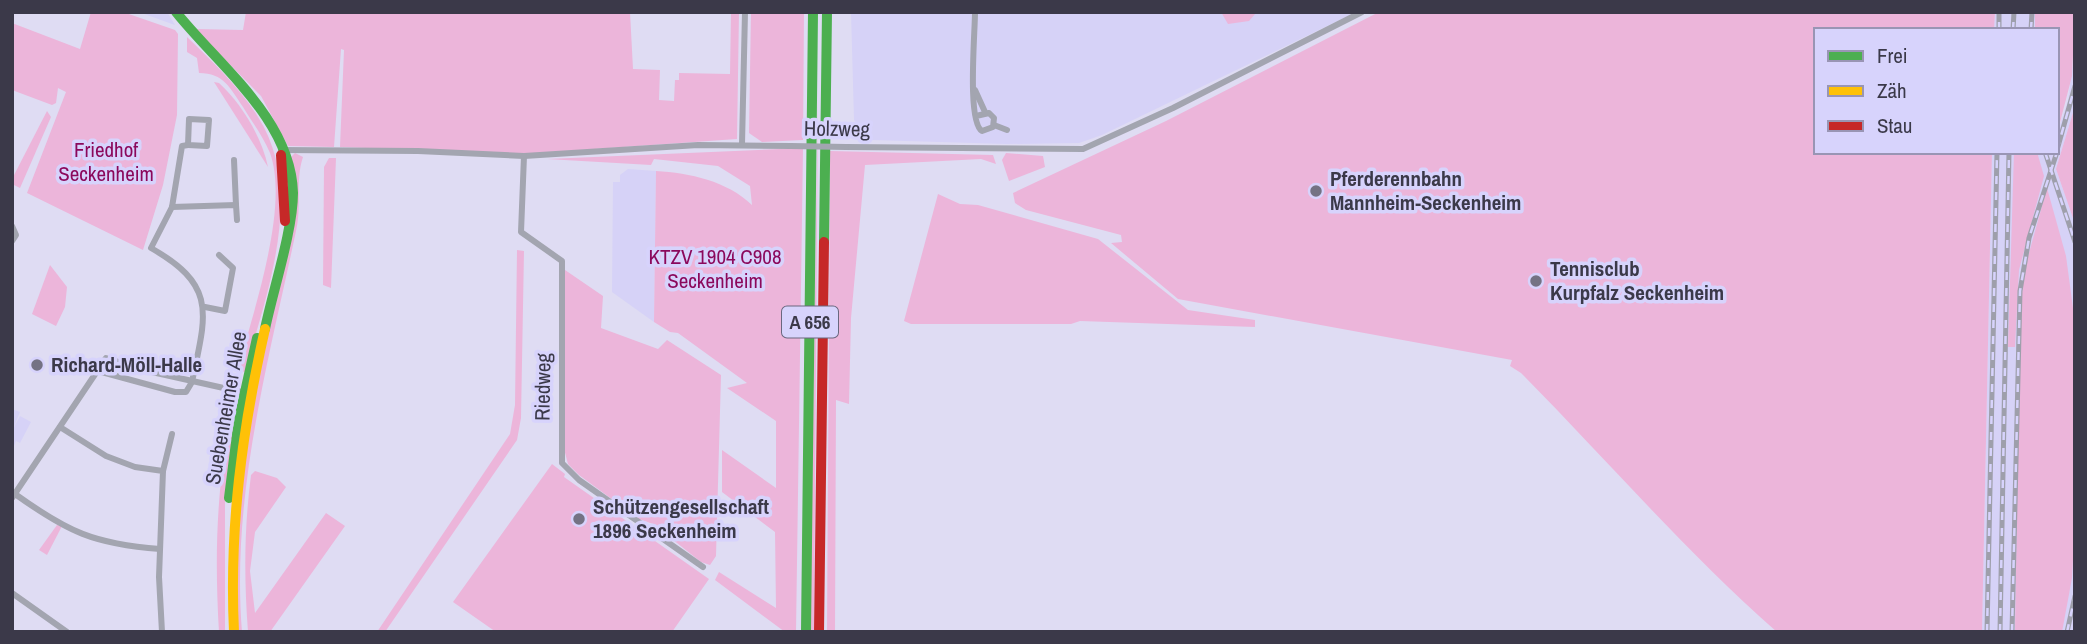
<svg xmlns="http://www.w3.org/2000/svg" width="2087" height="644" viewBox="0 0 2087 644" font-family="'Archivo Narrow',sans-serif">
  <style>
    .built { fill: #d6d2f7 }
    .green { fill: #ecb5da }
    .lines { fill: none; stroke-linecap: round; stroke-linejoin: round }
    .street { stroke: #a3a5b0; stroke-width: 6 }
    .fast { stroke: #4caf50; stroke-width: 10 }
    .slow { stroke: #ffc107; stroke-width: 10 }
    .jam { stroke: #c62828; stroke-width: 10 }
    .rail-casing { stroke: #9e9fab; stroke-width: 5 }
    .rail { stroke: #d7d3fc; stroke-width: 2.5; stroke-dasharray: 8; stroke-linecap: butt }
    .street-bridge { stroke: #a3a5b0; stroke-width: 6 }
    .poi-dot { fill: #747284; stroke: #d7d3fc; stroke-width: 2.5 }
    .labels { text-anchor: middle; stroke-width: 7; stroke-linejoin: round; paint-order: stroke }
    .shield { fill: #d7d3fc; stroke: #6a677f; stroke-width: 2 }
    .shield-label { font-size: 19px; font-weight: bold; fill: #3b3949 }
    .street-label { font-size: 21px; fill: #3b3949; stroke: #d7d3fc }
    .park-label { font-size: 21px; fill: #8b085c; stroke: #d7d3fc }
    .poi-label { font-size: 21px; font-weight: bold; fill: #3b3949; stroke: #d7d3fc; text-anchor: start }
  </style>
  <rect width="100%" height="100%" fill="#dfdcf3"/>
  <g class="built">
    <path d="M139,12H167L175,25L172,24Z"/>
    <path d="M851,12H1356L1102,135L1079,143L1007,144L872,140L854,120Z"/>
    <path d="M1995,12H2035V30H1994Z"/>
    <path d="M2075,48V106L2056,169L2075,224V632H1982L1992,152H2049L2050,155L2057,152V134L2068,100Z"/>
    <path d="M628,169L656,171L654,322L612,292L613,182H620V175Z"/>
    <path d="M12,409L20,412L13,429L20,416L31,422L20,443L16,441L12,451Z"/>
  </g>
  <g class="green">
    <path d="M91,12H123L175,30L178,34L177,115L163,185L143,250L27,193L66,92L58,88L56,103L52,105L12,90V23L80,49Z"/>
    <path d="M246,12H630L633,69L660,70L659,100L674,101L675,80H679V73L730,74L731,12H739L737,139L523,154L340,147L344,50L341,49L334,147L288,146L261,96L195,29L243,30Z"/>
    <path d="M751,12H804L803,140L762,142L749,133Z"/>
    <path d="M1221,12H1255V14L1249,21L1228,24Z"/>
    <path d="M1379,12H1995L1994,30H1816V152H1992L1982,632H1777C1686,552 1606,459 1521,373L1510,366L1512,360L1178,299L1111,243L1122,242L1121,235L1026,210L1015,203L1013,193L1166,121Z"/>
    <path d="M2035,12H2075L2072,76L2057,134V30H2035Z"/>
    <path d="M187,37C213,62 240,88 258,117C306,192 266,295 245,372L238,370C252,314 290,208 270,153C263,136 252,122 243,107C230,88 224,73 199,73L197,58L187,52Z"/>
    <path d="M214,82L219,83C241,103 262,137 268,167Z"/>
    <path d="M818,91L814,632H810L818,92Z"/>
    <path d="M2075,106V224L2056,169Z"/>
    <path d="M47,111L51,117L20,188L12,184V179Z"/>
    <path d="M803,148L796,632H785L715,580L719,572L776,608L775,532L722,492V450L776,488V421L727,388L747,383L678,333L670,332L654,322L656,171C690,173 727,181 752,205L750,186L718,166L654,159L651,165L547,159Z"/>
    <path d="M830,151L993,155L996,164L981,159L865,165L851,318L849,404L836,400L835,632H827Z"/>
    <path d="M2014,152H2037L2044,176L2019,270L2015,347H2008Z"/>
    <path d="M295,153L303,157C295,181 302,206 296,231C268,364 231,495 242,632H236L239,480L257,376L286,252L288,160Z"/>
    <path d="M1006,153L1043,156L1045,167L1009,181L1002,160Z"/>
    <path d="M329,158H336L331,288L323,285L324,167Z"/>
    <path d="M2047,188L2066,256L2075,323V524L2072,578L2062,632H2015L2020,314L2024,271Z"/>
    <path d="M938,194L960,204L978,205L1098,239L1188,310L1255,320V327L1080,321L1071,324H911L904,321Z"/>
    <path d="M517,250L524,251L521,418L517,440L385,632H377L510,434L515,405Z"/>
    <path d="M50,265L67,287L65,307L56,326L32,314Z"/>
    <path d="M565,270L603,296L601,328L658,349L667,340L721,375L716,556L710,565L701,562L653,524L639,519L579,475L568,464L563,445Z"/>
    <path d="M234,398L238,409L225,496V632H219C214,548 217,480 234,398Z"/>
    <path d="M552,464L565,474L564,477L709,579L672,632H496L453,602Z"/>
    <path d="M255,471L277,478L286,487L255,532L250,571L255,613L326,513L345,526L270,632H248C244,578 244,529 251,475Z"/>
    <path d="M57,525L62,526L47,555L39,550Z"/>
  </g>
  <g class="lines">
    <g class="street">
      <path d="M975,12C975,34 967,122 982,131L993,127L994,118L989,113L976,116"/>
      <path d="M975,90L985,112"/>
      <path d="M189,119L209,120L207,146L188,145Z"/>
      <path d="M994,125L1007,130"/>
      <path d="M742,144L745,12"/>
      <path d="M846,147L1083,149L1173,108L1362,12"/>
      <path d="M281,150L418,151L524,156L698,145L791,146"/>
      <path d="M524,156L521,232L562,261V463L579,480L703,567"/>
      <path d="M234,160L236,205"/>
      <path d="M172,207L236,205L237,220"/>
      <path d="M12,226L16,235L12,241"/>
      <path d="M205,307L225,311L233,268L219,255"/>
      <path d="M98,371L175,392H186L192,382C206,314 218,286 151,248L172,207L182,146L188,145"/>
      <path d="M60,427L106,456L135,467L163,471L159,577L162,632"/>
      <path d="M163,471L172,434"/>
      <path d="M15,494C68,532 94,544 160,549"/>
      <path d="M12,498L106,358L152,372L246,393"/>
      <path d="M12,593L67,632"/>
    </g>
    <g class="fast">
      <path d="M176,12C218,65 291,119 293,193C293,230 273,290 265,329"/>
      <path d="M824,242L827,12"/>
      <path d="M229,498L239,419L257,338"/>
      <path d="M806,632L813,12"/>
    </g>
    <path class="slow" d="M234,632C229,528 242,430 265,329"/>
    <g class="jam">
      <path d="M281,155L285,221"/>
      <path d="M819,632L824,242"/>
    </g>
    <g class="rail-casing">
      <g id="rail">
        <path d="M1999,30V12"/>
        <path d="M2013,30L2014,12"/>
        <path d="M2031,30L2032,12"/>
        <path d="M2057,150L2075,86"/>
        <path d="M2045,152L2075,242"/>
        <path d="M1987,632L1997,152"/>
        <path d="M2000,632L2009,152"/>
        <path d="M2012,632L2020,291L2029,238L2057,152"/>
        <path d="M2067,632L2075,596"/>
      </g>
    </g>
    <use href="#rail" class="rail"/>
    <path class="street-bridge" d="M791,146L846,147"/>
  </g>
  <g class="poi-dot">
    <circle cx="1316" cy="191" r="7"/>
    <circle cx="1536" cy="281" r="7"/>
    <circle cx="37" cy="365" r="7"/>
    <circle cx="579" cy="519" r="7"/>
  </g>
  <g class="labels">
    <rect class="shield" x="782" y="306.5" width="56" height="31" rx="5"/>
    <g class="shield-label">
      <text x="810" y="329">A 656</text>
    </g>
    <g class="street-label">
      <text transform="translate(837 129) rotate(1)" y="7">Holzweg</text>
      <text transform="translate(543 387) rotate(-89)" y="7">Riedweg</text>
      <text transform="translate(226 408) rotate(-80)" y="7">Suebenheimer Allee</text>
    </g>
    <g class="park-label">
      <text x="106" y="157">Friedhof<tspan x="106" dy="24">Seckenheim</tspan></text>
      <text x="715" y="264">KTZV 1904 C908<tspan x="715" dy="24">Seckenheim</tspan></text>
    </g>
    <g class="poi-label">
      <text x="1330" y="186">Pferderennbahn<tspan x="1330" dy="24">Mannheim-Seckenheim</tspan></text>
      <text x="1550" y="276">Tennisclub<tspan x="1550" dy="24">Kurpfalz Seckenheim</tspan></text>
      <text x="51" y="372">Richard-Möll-Halle</text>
      <text x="593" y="514">Schützengesellschaft<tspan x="593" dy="24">1896 Seckenheim</tspan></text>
    </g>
  </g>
  <rect width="2087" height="644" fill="none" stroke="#3b3949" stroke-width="28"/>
  <rect x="1814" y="28" width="245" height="126" fill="#d7d3fc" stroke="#9995b4" stroke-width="2"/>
  <rect x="1828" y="51" width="35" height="10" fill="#4caf50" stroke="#9995b4" stroke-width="2"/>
  <text x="1877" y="63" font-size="21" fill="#3b3949">Frei</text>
  <rect x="1828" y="86" width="35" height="10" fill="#ffc107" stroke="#9995b4" stroke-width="2"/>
  <text x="1877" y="98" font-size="21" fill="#3b3949">Zäh</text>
  <rect x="1828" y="121" width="35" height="10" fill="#c62828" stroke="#9995b4" stroke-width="2"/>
  <text x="1877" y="133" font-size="21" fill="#3b3949">Stau</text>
</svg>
